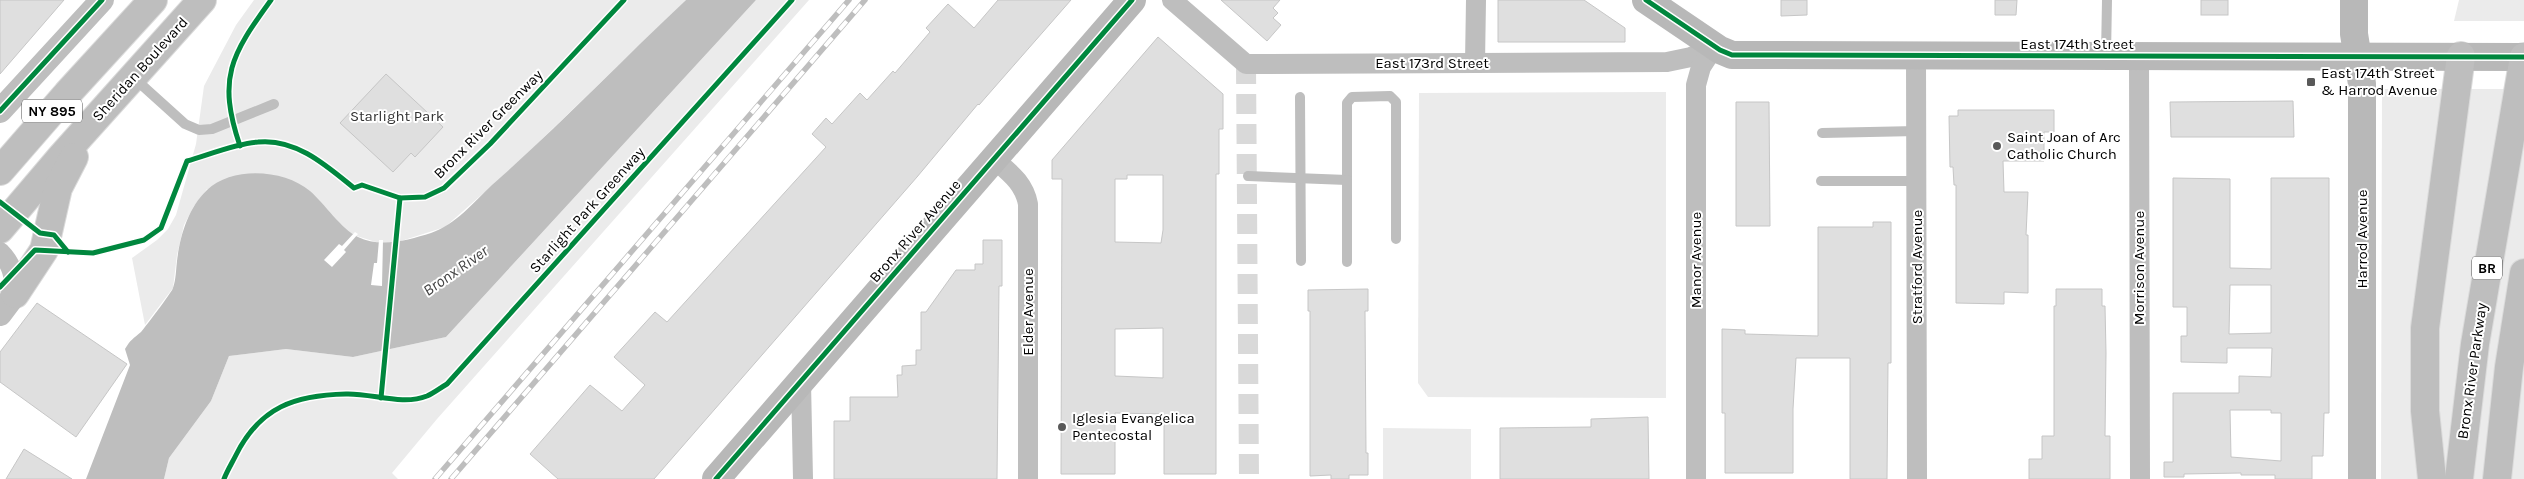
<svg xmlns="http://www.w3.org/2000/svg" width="2524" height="479" viewBox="0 0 2524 479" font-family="Karla,sans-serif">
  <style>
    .green { fill: #ebebeb }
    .water { fill: #bebebe }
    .pier { fill: #fff }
    .building { fill: #dfdfdf; stroke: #c6c6c6; fill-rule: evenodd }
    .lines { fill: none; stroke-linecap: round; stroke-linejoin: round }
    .minor-tunnel { stroke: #d9d9d9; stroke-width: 20; stroke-dasharray: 20 10; stroke-linecap: butt }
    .primary-casing { stroke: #dbdbdb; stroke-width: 30 }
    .motorway-casing { stroke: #dbdbdb; stroke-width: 30 }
    .service { stroke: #bebebe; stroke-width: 10 }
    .minor { stroke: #bebebe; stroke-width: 20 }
    .tertiary { stroke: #bebebe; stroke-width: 24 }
    .secondary { stroke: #b8b8b8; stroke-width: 28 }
    .primary { stroke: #bebebe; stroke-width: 28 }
    .motorway { stroke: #bebebe; stroke-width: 28 }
    .rail-casing { stroke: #bebebe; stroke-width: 5.5 }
    .rail { stroke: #fff; stroke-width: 4; stroke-dasharray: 11; stroke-linecap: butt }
    .cycleway-casing { stroke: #fff; stroke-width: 8 }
    .cycleway { stroke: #00873e; stroke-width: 5 }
    .poi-dot { fill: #595959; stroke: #fff; stroke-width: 2 }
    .labels { text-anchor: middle; stroke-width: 4; stroke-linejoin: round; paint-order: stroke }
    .shield { fill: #fff; stroke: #4c4c4c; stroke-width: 1 }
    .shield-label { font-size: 14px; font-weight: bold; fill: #000 }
    .street-label { font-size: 15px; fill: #000; stroke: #fff }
    .poi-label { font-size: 15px; fill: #000; stroke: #fff; text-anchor: start }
    .park-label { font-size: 15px; fill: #323232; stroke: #fff }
    .water-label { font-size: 16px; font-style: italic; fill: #434343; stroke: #fff }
  </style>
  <rect width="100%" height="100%" fill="#fff"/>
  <g class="green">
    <path d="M254,0H686L513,167L445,227L398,242L379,243L207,189L194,206L184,225L177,255L173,288L145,325L132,258L157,240L168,229L176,215L196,144L204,86L236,25Z"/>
    <path d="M756,0H809L437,419L392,473L398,479H164L169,458L211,401L229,356L286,349L353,357L446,337Z"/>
    <path d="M2459,0H2524V21H2454Z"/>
    <path d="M2382,89H2524V479H2381Z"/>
    <path d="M1666,92V398L1428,397L1418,383L1419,93Z"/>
    <path d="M1383,428L1471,429V479H1383Z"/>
  </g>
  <path class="water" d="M686,0H756L446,337L353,357L286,349L229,356L211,401L169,458L164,479H86L130,365L125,349C131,339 133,339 141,332C143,330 172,292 173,288C176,280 176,269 177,261C180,236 188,208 207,190C232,166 284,169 310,191C325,204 341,229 358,237C380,248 409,240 431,233C455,225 474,202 492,185C559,126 621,61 686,0Z"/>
  <g class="pier">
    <path d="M355,232L358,234L344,250L346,252L332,267L324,260L339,244L342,246Z"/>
    <path d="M379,240H383L382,286L371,285L374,263H377Z"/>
  </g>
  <g class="building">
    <path d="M0,0H64L0,74Z"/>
    <path d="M998,0H1071L979,105L978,104L917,177L654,479H558L530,454L590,385L622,411L645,385L614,357L655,312L667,322L826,147L812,134L826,118L832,124L860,93L867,100L893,71L895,73L930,32L926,28L948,4L974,28Z"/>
    <path d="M1221,0H1280L1273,8L1278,13L1273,18L1281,25L1267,41Z"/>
    <path d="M1498,0H1584L1625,28V42H1498Z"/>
    <path d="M1781,0H1807V15L1781,16Z"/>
    <path d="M1995,0H2017L2016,15H1995Z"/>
    <rect x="2201" y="0" width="27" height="15"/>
    <path d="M1158,37L1223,94V129H1219V174H1216V474H1164V414L1115,413V474H1061L1062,179H1052V160ZM1127,175H1163V230L1161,243L1115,242V179H1127ZM1163,328V378L1115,376V329Z"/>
    <path d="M386,74L443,127L415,157L411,153L393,172L340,123Z"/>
    <path d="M2293,101L2294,137H2171L2170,102Z"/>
    <path d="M1736,102H1769L1770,226H1736Z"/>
    <path d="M1958,110H2054V132H2044V161H2003L2004,192H2028L2026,235H2028V293L2004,292V304L1956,303V185H1954L1953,167H1950L1949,116H1958Z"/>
    <path d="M2173,178L2230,179V268L2271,269V178H2329V413H2324L2323,456H2312V479H2275V475H2241V473L2184,474V477H2164V462H2173V393H2239V376L2271,377L2272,348H2227V363L2181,362V336H2187V307H2173ZM2230,285H2271V333L2229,334ZM2230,410H2271V413H2281V461L2231,457Z"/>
    <path d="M1873,222H1891V363H1888L1887,479H1850V358H1796L1793,409V473H1725V413H1722V329L1745,330V334L1818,336V227H1873Z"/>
    <path d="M983,240H1002V286H999L997,479H834V421H850V397H898L897,375H902V366L916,365V350H921V312H926L956,270H975V264H983Z"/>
    <path d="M1368,289V311H1365L1366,453H1368V475H1349V479H1331V475L1310,476V311H1308V290Z"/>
    <path d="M2056,289H2102V306H2105L2106,353L2105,436H2110V479H2029V459H2042V436H2054V306H2056Z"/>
    <path d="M37,303L127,364L76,437L0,382V352Z"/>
    <path d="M1648,417L1649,479H1500V428L1591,427V419Z"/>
    <path d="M24,449L72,479H6Z"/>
  </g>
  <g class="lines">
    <path class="minor-tunnel" d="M1246,64L1249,479"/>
    <g class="primary-casing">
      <g id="primary">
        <path d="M0,171L67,94L153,0"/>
        <path d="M0,229L62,156L202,0"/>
        <path d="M15,294L44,250L58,188L74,157"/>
      </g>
    </g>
    <g class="motorway-casing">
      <g id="motorway">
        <path d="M2432,479L2425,411V328L2461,56"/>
        <path d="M2459,479L2475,344L2524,57"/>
        <path d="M2497,479L2509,367L2524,273"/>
      </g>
    </g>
    <g class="service">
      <path d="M2106,55L2107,0"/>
      <path d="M134,78L185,124L199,130L212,129L274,104"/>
      <path d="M1300,97L1301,261"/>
      <path d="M1822,133L1917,131"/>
      <path d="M1248,176L1347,180V103L1352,97L1390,96L1396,102V239"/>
      <path d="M1347,180V262"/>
      <path d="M1821,181H1917"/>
    </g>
    <g class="minor">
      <path d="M1172,0L1246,64L1667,62L1691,57L1714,47"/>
      <path d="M1916,56L1917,479"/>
      <path d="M2139,56L2140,479"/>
      <path d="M1475,63L1476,0"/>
      <path d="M994,159C1010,173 1024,183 1028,204V479"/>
      <path d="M0,252C13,265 14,276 15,294"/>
      <path d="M801,382L803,479"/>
      <path d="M1696,479V85L1701,67L1714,47"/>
    </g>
    <g class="tertiary">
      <path d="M0,111L102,0"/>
      <path d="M0,314L15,294"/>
    </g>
    <g class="secondary">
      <path d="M1646,0L1720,50L1732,55L2524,57"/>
      <path d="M2354,0V34L2362,84V479"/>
      <path d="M716,479L1132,0"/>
    </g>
    <use href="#primary" class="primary"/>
    <use href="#motorway" class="motorway"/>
    <g class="rail-casing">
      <g id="rail">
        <path d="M435,479L849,0"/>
        <path d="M451,479L865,0"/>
      </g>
    </g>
    <use href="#rail" class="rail"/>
    <g class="cycleway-casing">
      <g id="cycleway">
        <path d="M1646,0L1720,50L1732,55L2524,57"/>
        <path d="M0,111L102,0"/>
        <path d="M240,146C217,78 231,55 271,0"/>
        <path d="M0,202L40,233L54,235L68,252"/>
        <path d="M0,287L35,250L93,253L144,240L161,228L187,161C208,155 237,143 258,142C296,138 327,166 354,188L362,185L400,198L425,197L444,188L490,144L624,0"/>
        <path d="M381,398L400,198"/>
        <path d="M224,479C227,471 232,463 236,455C260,407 295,395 346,394C372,393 402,406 427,396C434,393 440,388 447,384L792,0"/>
        <path d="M716,479L1132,0"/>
      </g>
    </g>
    <use href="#cycleway" class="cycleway"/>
  </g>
  <g class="poi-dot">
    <rect x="2306" y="77" width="10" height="10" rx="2.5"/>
    <circle cx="1997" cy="146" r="5"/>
    <circle cx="1062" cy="427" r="5"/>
  </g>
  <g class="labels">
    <g class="shield">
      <rect x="22" y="99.5" width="60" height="23" rx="4"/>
      <rect x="2472" y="256.5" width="30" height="23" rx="4"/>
    </g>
    <g class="shield-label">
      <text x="52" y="116">NY 895</text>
      <text x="2487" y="273">BR</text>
    </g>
    <g class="street-label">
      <text x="2077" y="49">East 174th Street</text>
      <text x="1432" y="68">East 173rd Street</text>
      <text transform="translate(140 69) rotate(-48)" y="5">Sheridan Boulevard</text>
      <text transform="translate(488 124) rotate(-45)" y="5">Bronx River Greenway</text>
      <text transform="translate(587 210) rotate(-48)" y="5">Starlight Park Greenway</text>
      <text transform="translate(915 231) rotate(-49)" y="5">Bronx River Avenue</text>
      <text transform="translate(2362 239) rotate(-90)" y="5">Harrod Avenue</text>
      <text transform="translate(1696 260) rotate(-90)" y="5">Manor Avenue</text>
      <text transform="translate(1917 267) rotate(-90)" y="5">Stratford Avenue</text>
      <text transform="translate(2139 268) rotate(-90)" y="5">Morrison Avenue</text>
      <text transform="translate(1028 312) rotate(-90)" y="5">Elder Avenue</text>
      <text transform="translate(2472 371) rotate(-82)" y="5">Bronx River Parkway</text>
    </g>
    <g class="poi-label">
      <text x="2321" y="78">East 174th Street<tspan x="2321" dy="17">&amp; Harrod Avenue</tspan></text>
      <text x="2007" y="142">Saint Joan of Arc<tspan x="2007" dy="17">Catholic Church</tspan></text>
      <text x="1072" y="423">Iglesia Evangelica<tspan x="1072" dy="17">Pentecostal</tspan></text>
    </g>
    <g class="park-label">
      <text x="397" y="121">Starlight Park</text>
    </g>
    <g class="water-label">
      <text transform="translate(455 270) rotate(-35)" y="6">Bronx River</text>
    </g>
  </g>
</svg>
